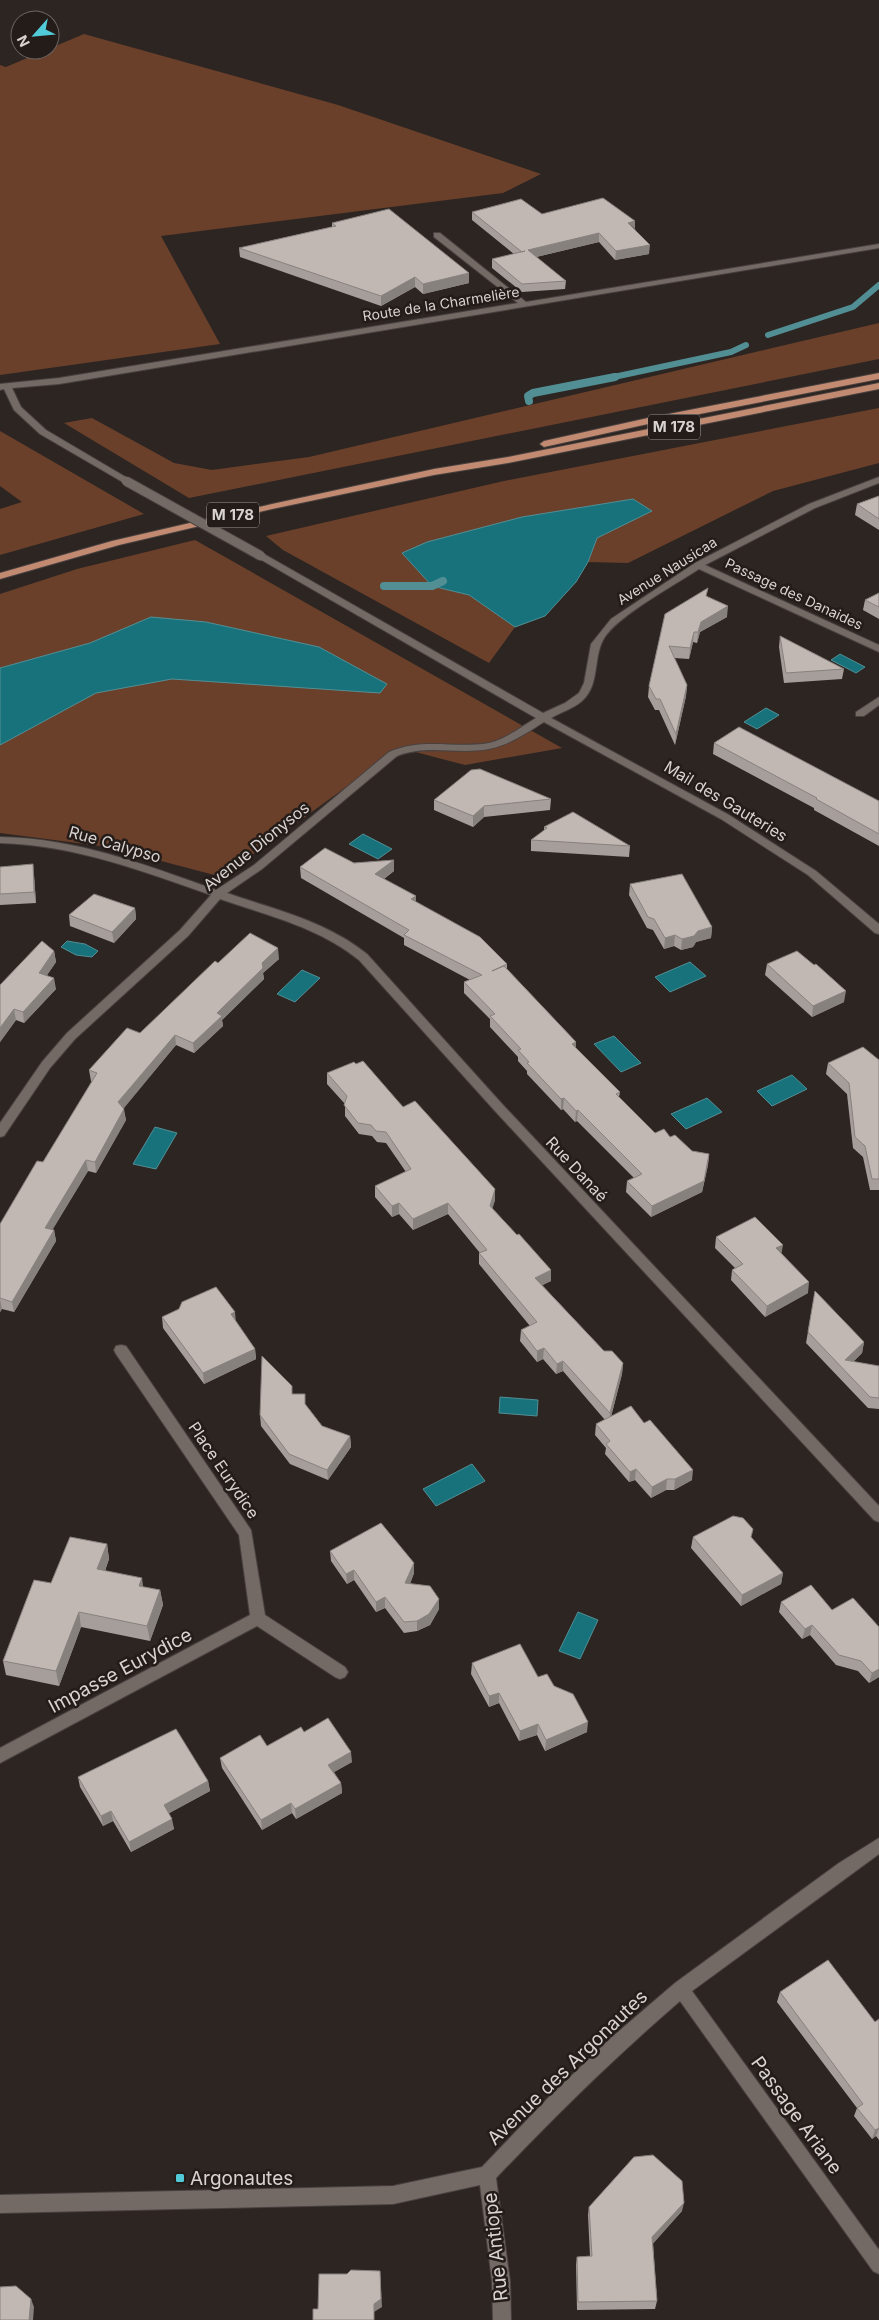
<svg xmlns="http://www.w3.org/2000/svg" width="879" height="2320" viewBox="0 0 879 2320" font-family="Inter,sans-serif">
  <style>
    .green { fill: #6b402b }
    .water { fill: #18727b; stroke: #528f95 }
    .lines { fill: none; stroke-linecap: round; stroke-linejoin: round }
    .stream-far1 { stroke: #528f95; stroke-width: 6 }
    .stream { stroke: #528f95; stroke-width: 8 }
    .minor-casing { stroke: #48413f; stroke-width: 2 }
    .major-casing { stroke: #48413f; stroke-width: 2 }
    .minor { fill: #736a66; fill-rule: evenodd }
    .major { fill: #c28a70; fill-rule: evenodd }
    .minor-bridge-casing { stroke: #48413f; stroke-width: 11; stroke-linecap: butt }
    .minor-bridge { stroke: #736a66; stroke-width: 9 }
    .wall { fill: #a69e9b }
    .shaded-wall { fill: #87817e }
    .building { fill: #c1b8b4; stroke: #87817e }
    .poi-dot { fill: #52cbd9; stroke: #231c19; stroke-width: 2 }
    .labels { text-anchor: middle; stroke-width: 5; stroke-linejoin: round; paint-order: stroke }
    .far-street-label { font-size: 14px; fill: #d8d3d1; stroke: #231c19 }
    .shield { fill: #231c19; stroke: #a29c9a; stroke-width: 1 }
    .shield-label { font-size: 15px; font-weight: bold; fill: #d8d3d1 }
    .street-label { font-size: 16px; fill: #d8d3d1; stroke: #231c19 }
    .near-street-label { font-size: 19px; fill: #d8d3d1; stroke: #231c19 }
    .near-poi-label { font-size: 19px; fill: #d8d3d1; stroke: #231c19; text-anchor: start }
  </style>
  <rect width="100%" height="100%" fill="#2d2522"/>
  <g class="green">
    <path d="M84,34L338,105L541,174L503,193L161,236L220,344L0,375V65L6,67Z"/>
    <path d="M879,323V359L189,498L64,423L92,418L174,463L212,470L309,457Z"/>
    <path d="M879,408V463L773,491L628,563L588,562L597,538L651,511L633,499L522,517L402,553L432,586L469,595L515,627L489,663L283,550L266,536L504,481Z"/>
    <path d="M0,431L144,514L0,555V509L22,502L0,486Z"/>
    <path d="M195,540L562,748L465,765L400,748L222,877L108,847L0,833V594L77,569Z"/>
  </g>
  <g class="water">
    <path d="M633,499L652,511L597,538L588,562L576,582L545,616L515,627L469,595L432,586L402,553L427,542L522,517Z"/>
    <path d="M151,617L206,622L319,647L387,684L380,693L172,679L96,693L0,745V668L90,643Z"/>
    <path d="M840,654L865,667L856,673L831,660Z"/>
    <path d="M766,708L779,715L757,729L744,722Z"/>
    <path d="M363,834L392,849L378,859L349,844Z"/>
    <path d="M67,941L85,944L98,951L92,957L76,955L61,947Z"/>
    <path d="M690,962L706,976L670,992L655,977Z"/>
    <path d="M302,970L320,978L295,1002L277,994Z"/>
    <path d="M614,1036L641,1063L621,1072L594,1044Z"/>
    <path d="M792,1075L807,1089L772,1106L757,1091Z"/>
    <path d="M707,1098L722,1112L686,1129L671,1114Z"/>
    <path d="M155,1127L177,1133L156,1169L133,1164Z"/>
    <path d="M500,1397L538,1400L537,1416L499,1413Z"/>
    <path d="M472,1464L485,1481L436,1506L423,1489Z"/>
    <path d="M578,1612L598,1620L580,1659L559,1651Z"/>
  </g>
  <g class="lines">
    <g class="stream-far1">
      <path d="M768,335L853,307L879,285"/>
      <path d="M609,378L731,352L746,345"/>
    </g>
    <g class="stream">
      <path d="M529,401L528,396L533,393L615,377"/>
      <path d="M384,586H432L443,581"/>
    </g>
    <g class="minor-casing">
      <g id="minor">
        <path d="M434,233H440L526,302L879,244V248L59,384L12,388L21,407L46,430L129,479V483L126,484L40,434L14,410L4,389L0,390V384L59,378L518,303L434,237Z"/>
        <path d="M879,477V483L815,508L705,565L879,645V652L699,569C673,586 625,612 607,634C591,654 602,683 582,701C573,709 561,712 551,718L729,815L816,871L879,924V934L875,933L808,875L721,819L544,722C526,733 510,745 489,749C457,755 427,744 397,756L262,869L227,893C276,910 326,921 367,954L503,1105L879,1506V1522L874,1520L495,1111L359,960C318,927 269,916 220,899L188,936L75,1039L50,1068L4,1136L0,1137V1123L42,1062L67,1033L180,930L211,895C142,871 74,845 0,843V837C76,838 146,865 216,890L254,865L389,752C424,737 454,749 489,743C506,739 521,727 536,718L258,558V554H264L543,713L565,703L579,693L584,683L591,644L611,619L695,563L809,504Z"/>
        <path d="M879,697V705L864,716H856V712Z"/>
        <path d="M121,1345L126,1346L251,1530L265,1615L345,1667L348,1672L345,1677L340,1679L335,1677L257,1626L0,1763V1748L250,1615L239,1535L116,1354L114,1350L116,1346Z"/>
        <path d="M879,1838V1854L692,1991L879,2250V2274L873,2271L680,2001C615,2057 555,2116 496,2178L510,2281L511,2320H493L492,2281L480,2185L393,2204L0,2213V2195L393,2186L482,2167L548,2098L611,2038L675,1983L839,1863Z"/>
      </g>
    </g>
    <g class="major-casing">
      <g id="major">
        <path d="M879,373V379L648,424L544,447L540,444L544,441L648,418Z"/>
        <path d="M879,383V389L508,463L434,475L272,509L119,545L0,579V573L112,541L272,504L434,469L508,457Z"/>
      </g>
    </g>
    <use href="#minor" class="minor"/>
    <use href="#major" class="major"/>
    <g class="minor-bridge-casing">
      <path id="minor-bridge" d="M126,481L261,556"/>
    </g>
    <use href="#minor-bridge" class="minor-bridge"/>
  </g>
  <g class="wall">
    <path d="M472,212L542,214L635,229L649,254L615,260L599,242L536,257L566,281L565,289L522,292L492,268V259L514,254L472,220Z"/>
    <path d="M332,223L469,273V283L423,294L415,287L381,306L240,257L239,248L332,227Z"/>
    <path d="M879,496V530L855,515L857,504Z"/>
    <path d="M879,593V619L863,610L865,600Z"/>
    <path d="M707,596L727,617L700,632L697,643L693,642L689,659L674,658L687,685L686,696L675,745L659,710H655L648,697L649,686L665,614Z"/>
    <path d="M780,636L844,669L842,679L784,683L779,647Z"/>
    <path d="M714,743L879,801V846L814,810V808L713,754Z"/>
    <path d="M551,799L550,810L484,817L473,827L434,810V800Z"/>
    <path d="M544,827L630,846L629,857L531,851V840L544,831Z"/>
    <path d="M394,860V871L384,879L416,896V902L507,964V969L576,1042V1048L620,1092L619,1097L655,1133L670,1137L692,1151L709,1154L708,1165L702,1192L651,1217L626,1192L627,1181L634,1178L577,1121L575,1122L563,1109L561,1110L527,1074V1071L518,1061V1057L490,1027V1019L464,993V982L470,980L404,945V938L301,878L300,867Z"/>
    <path d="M0,867L34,875L36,903L0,905Z"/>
    <path d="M630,884L712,927L711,938L696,942L693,947L681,950L674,946L664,949L653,930L647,928L629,895Z"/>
    <path d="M135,908L136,919L114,943L70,926L69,915Z"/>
    <path d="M54,951L56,962L47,975L56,989L24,1023L16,1020L0,1042V985Z"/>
    <path d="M279,959L263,973L264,979L222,1020L223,1026L194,1053L176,1045L123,1108L126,1120L96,1173L88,1171L52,1230H54L56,1241L14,1312L2,1309L0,1312V1224L43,1162L92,1082L91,1081L89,1070L140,1033L218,963Z"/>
    <path d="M767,964L844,1002L812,1017L765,975Z"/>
    <path d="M879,1062V1190H870L863,1157L853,1148L847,1094L826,1074L828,1063Z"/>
    <path d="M356,1064L495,1189V1200L492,1208L517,1235L551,1270V1281L542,1285L604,1351L623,1363L622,1374L611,1417L692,1480L674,1490H666L651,1498L635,1480L629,1482L605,1454L606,1448L595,1435L596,1424L605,1420L563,1371L556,1374L543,1359L537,1362L520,1341L521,1330L530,1326L479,1264V1253H480L448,1214L413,1230L399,1214L392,1217L375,1197V1186L406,1172L386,1143L377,1142L372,1136L359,1134L345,1116V1104L327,1084V1073Z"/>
    <path d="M716,1237L781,1253L808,1293L765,1317L731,1280L732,1270L735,1268L715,1248Z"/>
    <path d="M815,1291L864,1342L862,1353L853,1362L879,1366V1409L868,1408L806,1343Z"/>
    <path d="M162,1317L235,1320L255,1349L256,1359L204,1384L163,1328Z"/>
    <path d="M292,1394L306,1405L322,1426L350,1436L351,1447L328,1480L290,1464L261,1426L260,1415Z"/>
    <path d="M693,1537L783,1573L781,1584L741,1606L691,1548Z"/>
    <path d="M107,1544L109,1559L105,1571L143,1587L160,1590L163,1605L150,1641L81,1627L59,1686L6,1675L3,1661L51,1583Z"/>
    <path d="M330,1551L414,1573L410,1584L439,1609L430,1625L417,1631L404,1633L385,1608L376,1612L354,1580L347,1584L331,1561Z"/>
    <path d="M811,1585L879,1677L869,1683L858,1671L836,1665L810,1635L802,1639L779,1612L781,1602Z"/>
    <path d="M472,1663L538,1677L554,1686L587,1732L545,1751L537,1735L519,1741L499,1703L489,1707L471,1674Z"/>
    <path d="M304,1732L352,1762L334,1772L341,1783L342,1793L296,1819L292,1813L262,1830L222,1768L220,1758L267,1746Z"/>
    <path d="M78,1777L208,1781L210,1791L169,1813L174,1829L131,1852L113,1821L103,1826L80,1787Z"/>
    <path d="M780,1992L875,2022L879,2019V2140L876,2136L872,2139L854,2116L857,2108L777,2002Z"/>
    <path d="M589,2207L682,2211L653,2243L657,2301L655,2309L577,2310L576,2265L577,2257L590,2256L588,2215Z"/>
  </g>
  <g class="shaded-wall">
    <path d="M635,221V229L628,223Z"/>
    <path d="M599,233V242L528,259V250Z"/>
    <path d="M650,245L649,254L615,260L616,251Z"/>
    <path d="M469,273V283L423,294V284Z"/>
    <path d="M415,277V287L381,306V296Z"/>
    <path d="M728,606L727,617L700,632L697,643L698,632L701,622Z"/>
    <path d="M694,632L693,642L689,659L690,648Z"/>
    <path d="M687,685L686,696L675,745L676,734Z"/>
    <path d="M484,806V817L473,827V816Z"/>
    <path d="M394,860V871L376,885L375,874Z"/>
    <path d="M33,864L34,875L36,903L34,892Z"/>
    <path d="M416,896V906L411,899Z"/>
    <path d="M135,908L136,919L114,943L112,932Z"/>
    <path d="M712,927L711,938L696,942L693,947L681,950L682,939L698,931Z"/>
    <path d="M675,935L674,946L664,949L665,938Z"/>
    <path d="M278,948L279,959L263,973L264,979L222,1020L223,1026L194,1053L193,1043L217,1013L262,963Z"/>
    <path d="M54,951L56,962L41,984L39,973Z"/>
    <path d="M54,978L56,989L24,1023L23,1012Z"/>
    <path d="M846,991L844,1002L812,1017L813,1006Z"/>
    <path d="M14,1009L16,1020L0,1042V1028Z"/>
    <path d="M175,1035L176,1045L120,1113L118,1102Z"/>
    <path d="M576,1042V1053L572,1044Z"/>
    <path d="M564,1098L563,1109L561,1110V1099Z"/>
    <path d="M124,1109L126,1120L96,1173L95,1162Z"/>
    <path d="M578,1110L577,1121L575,1122L576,1111Z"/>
    <path d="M709,1154L708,1165L702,1192L651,1217L652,1206Z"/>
    <path d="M86,1160L88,1171L47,1239L45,1228Z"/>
    <path d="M495,1189V1200L490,1217V1206Z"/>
    <path d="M399,1203V1214L392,1217V1206Z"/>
    <path d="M448,1203V1214L413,1230V1219Z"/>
    <path d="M54,1230L56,1241L14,1312L12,1302Z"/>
    <path d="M783,1245L781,1256L776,1248Z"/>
    <path d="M551,1270V1281L535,1289V1278Z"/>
    <path d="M809,1282L808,1293L765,1317L767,1306Z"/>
    <path d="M0,1299L2,1309L0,1312Z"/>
    <path d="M235,1312L236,1323L231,1314Z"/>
    <path d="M864,1342L862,1353L844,1370L845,1360Z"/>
    <path d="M544,1348L543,1359L537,1362V1351Z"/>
    <path d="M255,1349L256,1359L204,1384L203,1373Z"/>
    <path d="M563,1361V1371L556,1374L557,1364Z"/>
    <path d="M623,1363L622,1374L609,1424L610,1413Z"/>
    <path d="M350,1436L351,1447L328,1480L327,1470Z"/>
    <path d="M636,1469L635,1480L629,1482L630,1472Z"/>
    <path d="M693,1470L692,1480L674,1490L675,1479Z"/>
    <path d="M667,1479L666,1490L651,1498L652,1487Z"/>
    <path d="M107,1544L109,1559L100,1584L97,1569Z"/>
    <path d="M414,1563V1573L406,1594L405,1583Z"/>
    <path d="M354,1570V1580L347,1584L346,1574Z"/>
    <path d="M783,1573L781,1584L741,1606L742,1595Z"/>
    <path d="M142,1578L144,1593L139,1586Z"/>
    <path d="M160,1590L163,1605L150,1641L147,1626Z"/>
    <path d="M385,1597V1608L376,1612V1602Z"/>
    <path d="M439,1599V1609L430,1625L417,1631V1621Z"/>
    <path d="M79,1612L81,1627L59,1686L56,1671Z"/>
    <path d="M812,1625L810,1635L802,1639L805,1629Z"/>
    <path d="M879,1669V1677L869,1683L872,1673Z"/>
    <path d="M499,1693V1703L489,1707V1696Z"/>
    <path d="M588,1722L587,1732L545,1751L546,1740Z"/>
    <path d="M538,1724L537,1735L519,1741L520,1731Z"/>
    <path d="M351,1752L352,1762L329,1775L328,1765Z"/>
    <path d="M208,1781L210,1791L166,1815L164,1805Z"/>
    <path d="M341,1783L342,1793L296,1819L295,1809Z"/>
    <path d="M291,1803L292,1813L262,1830L261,1820Z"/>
    <path d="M111,1811L113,1821L103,1826L101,1816Z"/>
    <path d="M172,1819L174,1829L131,1852L129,1842Z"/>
    <path d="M879,2128L876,2136L872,2139L875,2130Z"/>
    <path d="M684,2203L682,2211L651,2246L652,2237Z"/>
    <path d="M380,2271L382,2307L374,2312V2304Z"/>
    <path d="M31,2299L34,2307L33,2320H29Z"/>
  </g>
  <g class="building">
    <path d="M603,198L635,221L628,223L650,245L616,251L599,233L528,250L566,281L522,284L492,259L525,251L522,252L472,212L521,199L542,214Z"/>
    <path d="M389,209L469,273L423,284L415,277L381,296L239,248L336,226L332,223Z"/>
    <path d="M879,496V519L857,504Z"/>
    <path d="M708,588L706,596L728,606L701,622L698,632H694L690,648L669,646L687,685L676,734L660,699H656L649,686L665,614Z"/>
    <path d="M879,593V607L865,600Z"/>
    <path d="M780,636L844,669L786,673Z"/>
    <path d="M739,727L879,801V834L816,799L817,798L714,743Z"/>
    <path d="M480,769L551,799L484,806L473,816L434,800L471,770Z"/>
    <path d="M573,812L630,846L531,840L547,828L544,827Z"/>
    <path d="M325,848L354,863L394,860L375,874L416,896L411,899L480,937L507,964L492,971L504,966L576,1042L572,1044L620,1092L616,1094L655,1133L664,1129L670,1137L675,1135L692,1151L709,1154L704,1181L652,1206L627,1181L642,1174L578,1110L576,1111L564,1098L561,1099L527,1063L529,1062L518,1050L521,1049L490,1016L495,1014L464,982L482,975L404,935L409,930L300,867Z"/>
    <path d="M33,864L34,892L0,894V867Z"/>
    <path d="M682,874L712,927L698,931L694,936L682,939L675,935L665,938L654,919L648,917L630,884Z"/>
    <path d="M94,894L135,908L112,932L69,915Z"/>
    <path d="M250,933L278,948L262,963L263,968L217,1013L222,1016L193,1043L175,1035L118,1102L124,1109L95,1162L86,1160L45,1228L54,1230L12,1302L0,1298V1224L37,1161L43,1162L97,1073L89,1070L127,1028L140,1033L215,961L218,963Z"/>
    <path d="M42,941L54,951L39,973L54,978L23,1012L14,1009L0,1028V985Z"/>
    <path d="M797,951L814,965L816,964L846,991L813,1006L767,964Z"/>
    <path d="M863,1047L879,1060V1179H872L865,1146L855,1137L849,1083L828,1063Z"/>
    <path d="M363,1061L403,1107L415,1101L495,1189L490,1206L517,1235L519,1234L551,1270L535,1278L604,1351H612L623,1363L610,1413L563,1361L557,1364L544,1348L537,1351L521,1330L537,1322L479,1253L487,1250L448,1203L413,1219L399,1203L392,1206L375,1186L411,1169L386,1132L376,1131L371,1125L358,1123L344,1105L347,1096L327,1073L354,1062L356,1064Z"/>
    <path d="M755,1217L783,1245L776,1248L809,1282L767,1306L732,1270L743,1264L716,1237Z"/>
    <path d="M216,1287L235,1312L231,1314L255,1349L203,1373L162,1317L179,1309L182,1302Z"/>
    <path d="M815,1291L864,1342L845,1360L879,1366V1398L870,1397L808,1332Z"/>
    <path d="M262,1356L292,1386V1394H305V1404L322,1426L350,1436L327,1470L289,1454L260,1415Z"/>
    <path d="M631,1406L644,1423L650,1420L693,1470L675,1479H667L652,1487L636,1469L630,1472L606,1444L610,1441L596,1424Z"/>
    <path d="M733,1516L743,1518L753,1529L751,1537L783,1573L742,1595L693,1537Z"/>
    <path d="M381,1523L414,1563L405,1583L430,1586L439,1599L429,1614L417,1621L404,1622L385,1597L376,1602L354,1570L346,1574L330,1551Z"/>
    <path d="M70,1537L107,1544L97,1569L142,1578L139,1586L160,1590L147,1626L79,1612L56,1671L3,1661L34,1580L51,1583Z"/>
    <path d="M811,1585L832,1610L853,1598L879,1627V1669L872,1673L861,1661L839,1655L812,1625L805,1629L781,1602Z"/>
    <path d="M520,1644L538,1677L547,1674L554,1686L573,1694L588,1722L546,1740L538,1724L520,1731L499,1693L489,1696L472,1663Z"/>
    <path d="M328,1718L351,1752L328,1765L341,1783L295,1809L291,1803L261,1820L220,1758L260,1735L267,1746L301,1727L304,1732Z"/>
    <path d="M176,1729L208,1781L164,1805L172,1819L129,1842L111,1811L101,1816L78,1777Z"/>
    <path d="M828,1960L875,2022L879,2019V2128L875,2130L857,2108L863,2104L780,1992Z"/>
    <path d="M653,2155L682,2181L684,2203L652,2237L657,2301L578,2302L577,2257L592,2256L589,2207L634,2157Z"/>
    <path d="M351,2270L380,2271L381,2299L374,2304V2320H313V2309H318L319,2274H347Z"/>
    <path d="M16,2286L31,2299L29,2320H0V2287Z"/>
  </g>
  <rect class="poi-dot" x="175" y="2173" width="10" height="10" rx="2.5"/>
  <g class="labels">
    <g class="far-street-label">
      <text transform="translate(441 304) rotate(-9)" y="5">Route de la Charmelière</text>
      <text transform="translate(667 571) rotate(-32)" y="5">Avenue Nausicaa</text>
      <text transform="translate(794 594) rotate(25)" y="5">Passage des Danaides</text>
    </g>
    <g class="shield">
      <rect x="648" y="414.5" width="52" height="25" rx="4"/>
      <rect x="207" y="502.5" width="52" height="25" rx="4"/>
    </g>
    <g class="shield-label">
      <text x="674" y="432">M 178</text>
      <text x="233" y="520">M 178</text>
    </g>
    <g class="street-label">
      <text transform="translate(726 801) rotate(31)" y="6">Mail des Gauteries</text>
      <text transform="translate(115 844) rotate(16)" y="6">Rue Calypso</text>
      <text transform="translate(256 846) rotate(-39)" y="6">Avenue Dionysos</text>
      <text transform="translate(577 1169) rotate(47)" y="6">Rue Danaé</text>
      <text transform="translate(224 1470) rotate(56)" y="6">Place Eurydice</text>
    </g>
    <g class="near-street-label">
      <text transform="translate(120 1670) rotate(-28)" y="7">Impasse Eurydice</text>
      <text transform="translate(567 2067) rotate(-44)" y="7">Avenue des Argonautes</text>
      <text transform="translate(797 2115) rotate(54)" y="7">Passage Ariane</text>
      <text transform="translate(495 2247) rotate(-96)" y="7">Rue Antiope</text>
    </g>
    <g class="near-poi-label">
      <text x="190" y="2185">Argonautes</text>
    </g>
  </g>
  <g transform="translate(35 35) rotate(243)"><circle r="24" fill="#231c19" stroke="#6b6563"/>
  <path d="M0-4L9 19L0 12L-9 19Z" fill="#52cbd9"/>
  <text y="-8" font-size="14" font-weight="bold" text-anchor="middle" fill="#d8d3d1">N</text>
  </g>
</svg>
